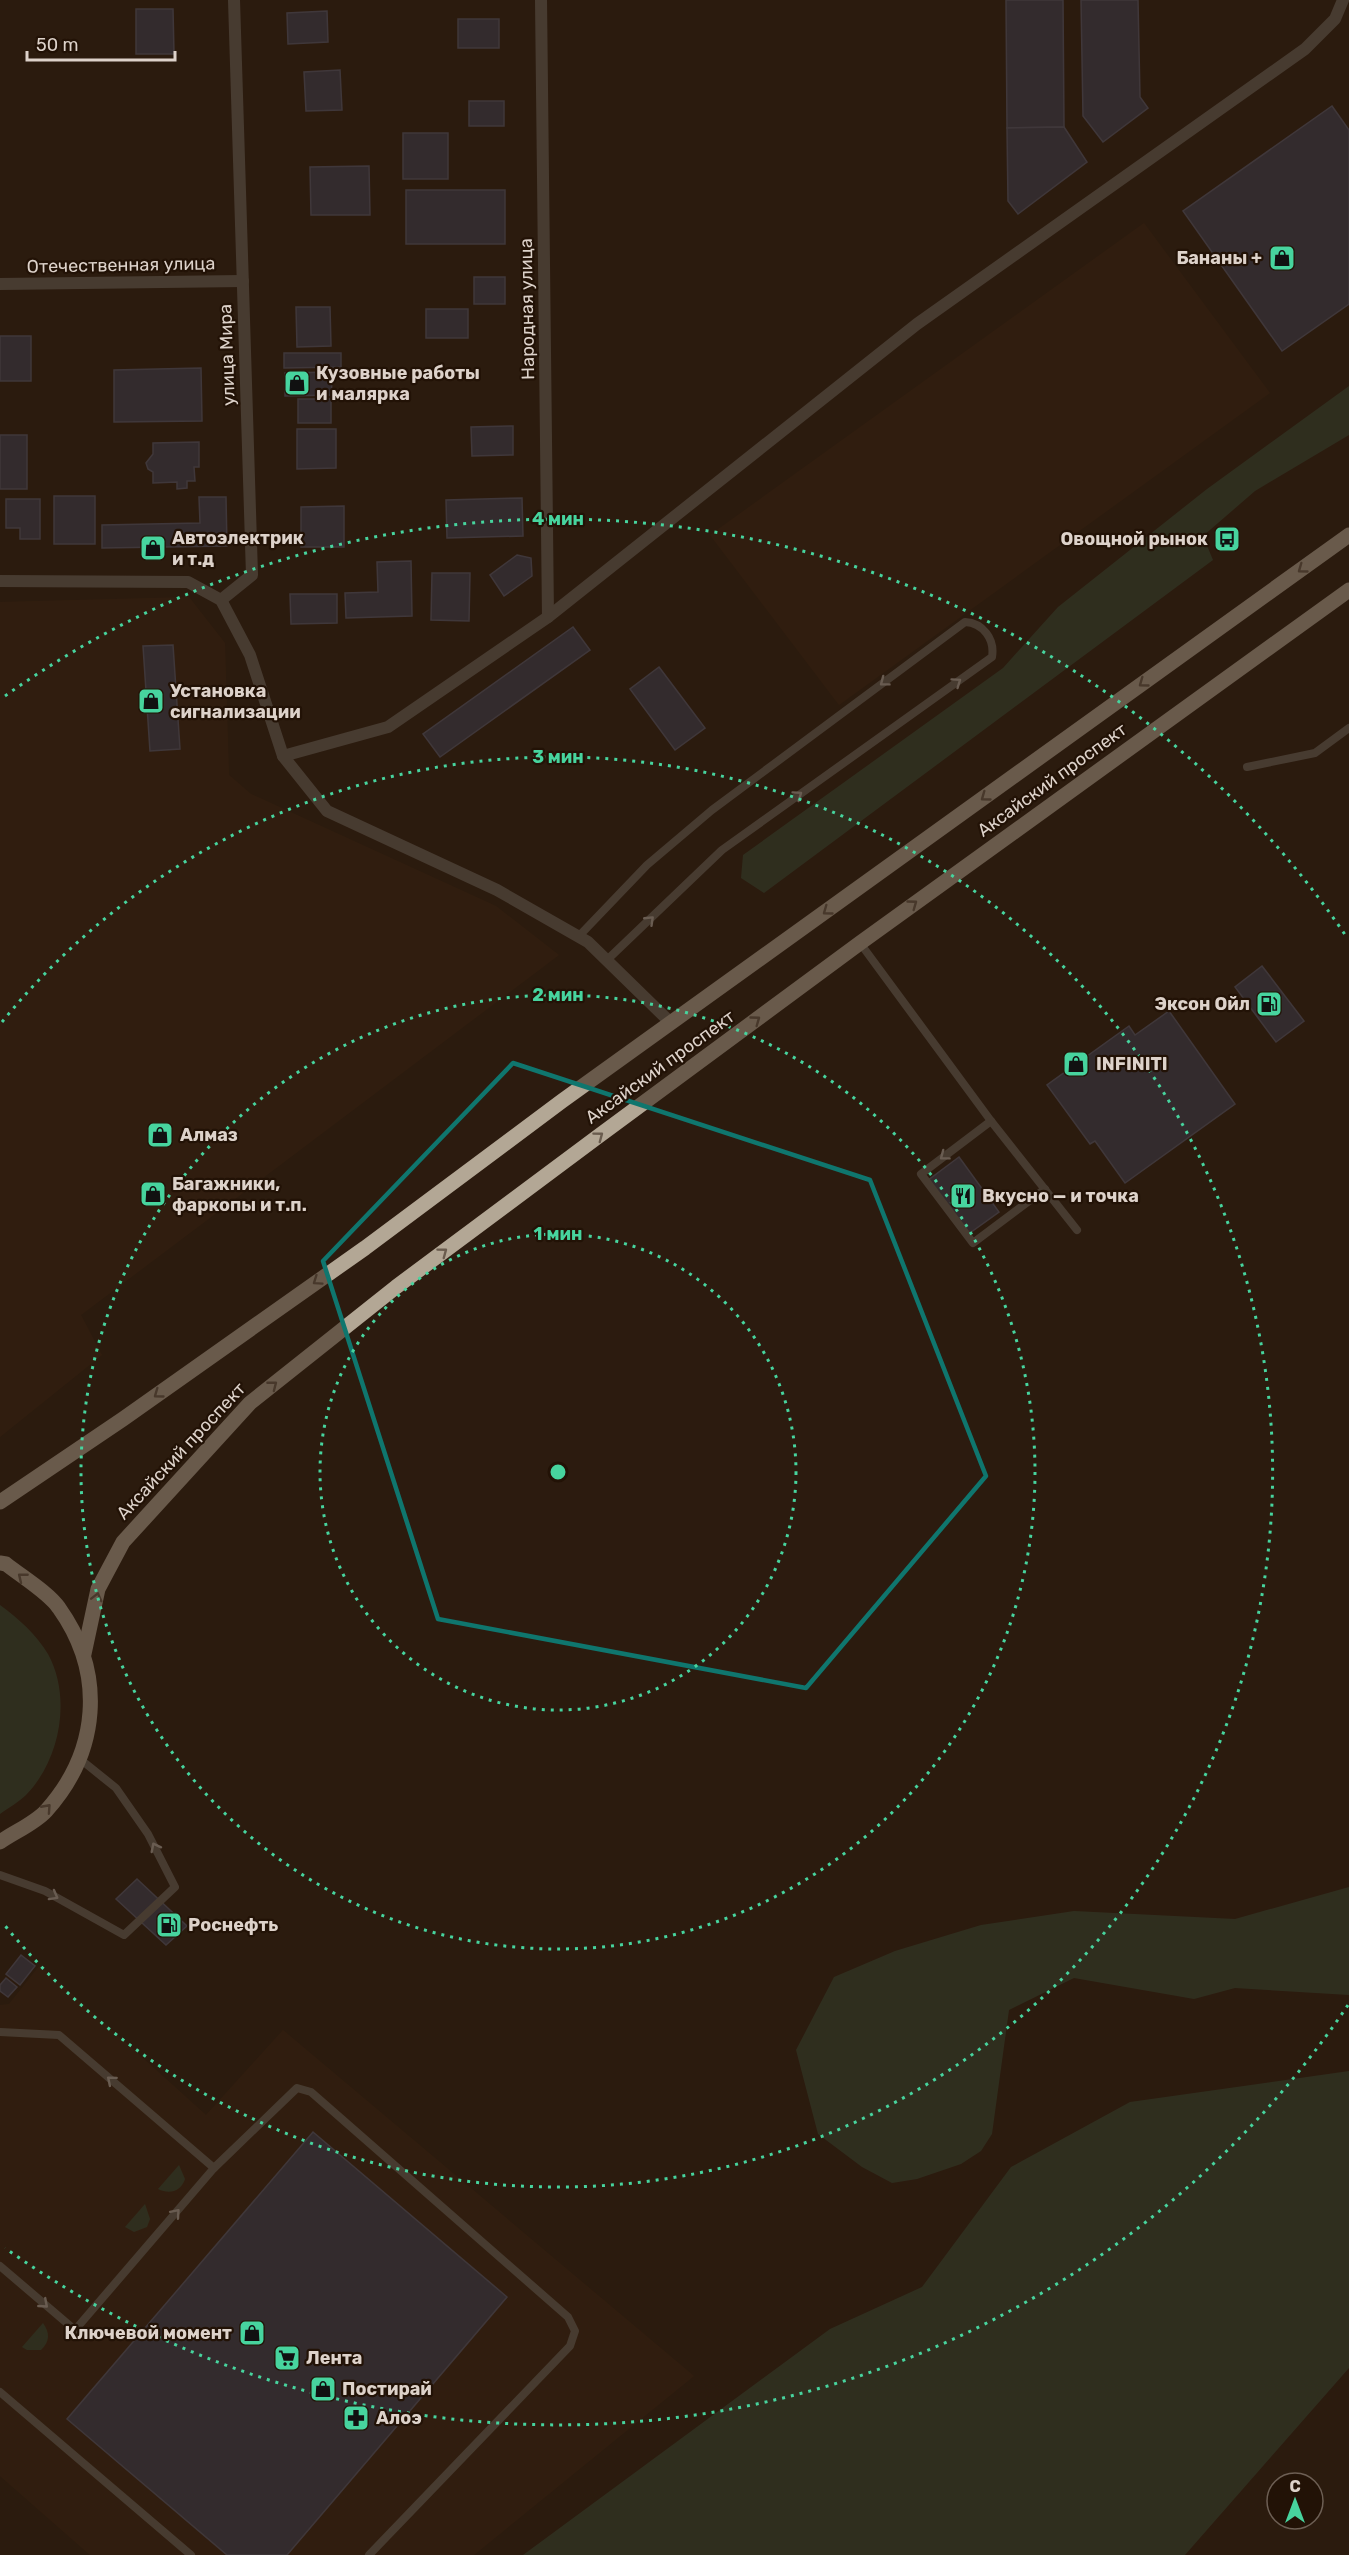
<svg xmlns="http://www.w3.org/2000/svg" width="1349" height="2555" viewBox="0 0 1349 2555" font-family="Rubik,sans-serif">
  <style>
    .built { fill: #372110 }
    .green { fill: #344632 }
    .building { fill: #3c3e52; stroke: #585a6f; stroke-width: 1.5 }
    .lines { fill: none; stroke-linecap: round; stroke-linejoin: round }
    .service { stroke: #69635a; stroke-width: 8 }
    .minor { stroke: #69635a; stroke-width: 12 }
    .tertiary { stroke: #69635a; stroke-width: 12 }
    .primary { stroke: #b3a795; stroke-width: 15 }
    .oneway { stroke: #6a5c4e }
    .oneway2 { stroke: #b4aba3 }
    .marked { fill: none; stroke: #0f766e; stroke-width: 4.5; stroke-linejoin: round }
    .ring { fill: none; stroke: #47d49e; stroke-width: 3; stroke-dasharray: 3 6 }
    .labels { text-anchor: middle; stroke-width: 4.5; stroke-linejoin: round; paint-order: stroke }
    .poi-label { font-size: 18px; font-weight: bold; fill: #ddd2ca; stroke: #221206; text-anchor: start }
    .street-label { font-size: 18px; fill: #ddd2ca; stroke: #221206 }
    .centre { fill: #47d49e; stroke: #221206; stroke-width: 3 }
    .ring-label { font-size: 18px; text-anchor: middle; font-weight: bold; fill: #47d49e; stroke: #221206; stroke-width: 4.5; stroke-linejoin: round; paint-order: stroke }
  </style>
  <rect width="100%" height="100%" fill="#2c1b0f"/>
  <g class="built">
    <path d="M1144,223L1270,393L839,705L710,535Z"/>
    <path d="M189,597L225,643L229,775L251,794L496,906L559,955L81,1315L102,1355L0,1437V602Z"/>
    <path d="M40,1965L206,2115L283,2030L694,2376L474,2555H90L0,2476V2005L9,2004Z"/>
  </g>
  <g class="green">
    <path d="M1349,386V435L1255,491L1203,536L1213,560L764,893L741,878L743,855L1003,668L1058,607L1207,489Z"/>
    <path d="M0,1605C19,1619 36,1634 48,1654C72,1698 60,1760 26,1795C19,1802 8,1808 0,1814Z"/>
    <path d="M1349,1887V1995L1235,1988L1194,1999L1074,1978L1009,2010L992,2134L981,2151L961,2164L917,2179L892,2183L862,2167L818,2134L796,2050L834,1977L895,1951L981,1925L1074,1911L1235,1919Z"/>
    <path d="M1349,2071V2368L1185,2555H523L830,2329L922,2287L1011,2167L1130,2102Z"/>
    <path d="M179,2165L185,2179C181,2191 170,2195 158,2189Z"/>
    <path d="M145,2204L150,2219L147,2227L134,2232L125,2227Z"/>
    <path d="M43,2323C50,2333 50,2341 41,2350H27L22,2347Z"/>
  </g>
  <g class="building">
    <path d="M1006,0H1063L1064,127L1007,128Z"/>
    <path d="M1081,0H1138L1140,97L1148,108L1103,142L1083,116Z"/>
    <path d="M136,9H173L174,54H136Z"/>
    <path d="M327,11L328,42L288,44L287,13Z"/>
    <rect x="458" y="19" width="41" height="29"/>
    <path d="M340,70L342,110L306,111L304,72Z"/>
    <rect x="469" y="101" width="35" height="25"/>
    <path d="M1332,106L1349,130V304L1282,351L1183,211Z"/>
    <path d="M1064,127L1087,162L1018,214L1008,201L1007,128Z"/>
    <rect x="403" y="133" width="45" height="46"/>
    <path d="M369,166L370,215H311L310,167Z"/>
    <rect x="406" y="190" width="99" height="54"/>
    <rect x="474" y="277" width="31" height="27"/>
    <path d="M296,307H330L331,346L297,347Z"/>
    <rect x="426" y="309" width="42" height="29"/>
    <rect x="0" y="336" width="31" height="45"/>
    <path d="M284,353H341V367L284,368Z"/>
    <path d="M201,368L202,421L114,422V370Z"/>
    <path d="M331,372L332,395L285,396V373Z"/>
    <rect x="298" y="399" width="33" height="24"/>
    <path d="M513,426V455L472,456L471,427Z"/>
    <path d="M297,429H336V468L297,469Z"/>
    <rect x="0" y="435" width="27" height="54"/>
    <path d="M199,442V467H194L195,481H187V488L177,489V482L153,483V472L148,469L146,463L153,454V443Z"/>
    <rect x="54" y="496" width="41" height="48"/>
    <path d="M199,497H226L227,546L102,548V525L200,523Z"/>
    <path d="M522,498L523,536L447,538L446,500Z"/>
    <path d="M6,499H40V539H20V528H6Z"/>
    <path d="M344,506V547H301V507Z"/>
    <path d="M517,555L531,558L532,576L504,596L490,575Z"/>
    <path d="M411,561L412,616L346,618L345,593L378,592L377,562Z"/>
    <path d="M432,573H470L469,621L431,620Z"/>
    <path d="M290,594H337V623L291,624Z"/>
    <path d="M573,627L590,650L440,757L423,734Z"/>
    <path d="M173,645L180,749L150,751L143,646Z"/>
    <path d="M659,667L705,728L675,750L630,689Z"/>
    <path d="M1262,966L1304,1021L1276,1042L1235,987Z"/>
    <path d="M1169,1011L1235,1104L1125,1183L1095,1141L1090,1144L1047,1085L1129,1026L1135,1035Z"/>
    <path d="M959,1157L999,1212L967,1235L927,1181Z"/>
    <path d="M137,1879L187,1926L166,1945L116,1899Z"/>
    <path d="M21,1955L35,1966L20,1985L6,1974Z"/>
    <path d="M6,1978L17,1987L8,1997L0,1991V1985Z"/>
    <path d="M313,2132L507,2297L287,2555H227L67,2419Z"/>
  </g>
  <g class="lines">
    <g class="service">
      <path d="M1247,767L1315,753L1349,728"/>
      <path d="M579,936L647,865L712,810L965,622C983,623 995,639 992,657L722,850L607,960"/>
      <path d="M860,943L991,1121L1077,1230"/>
      <path d="M991,1121L921,1174L973,1243L1045,1189"/>
      <path d="M0,1875L45,1891L124,1935L175,1887L148,1834L116,1788L80,1759"/>
      <path d="M0,2032L59,2035L214,2168L75,2330L0,2266"/>
      <path d="M214,2168L297,2088L311,2092L568,2317L575,2331L570,2346L369,2555"/>
      <path d="M0,2392L191,2555"/>
    </g>
    <g class="minor">
      <path d="M541,0L548,617"/>
      <path d="M0,284L243,281"/>
      <path d="M221,600L252,575L234,0"/>
    </g>
    <g class="tertiary">
      <path d="M0,581L188,582L221,600L250,655L283,756L327,811L497,890L588,942L671,1023"/>
      <path d="M283,756L388,727L548,617L917,324L1305,49L1335,19L1343,0"/>
    </g>
    <g class="primary">
      <path d="M0,1502L123,1419L365,1248L562,1101L1349,535"/>
      <path d="M0,1563L6,1564C21,1576 49,1593 59,1608C106,1674 99,1752 46,1811C34,1824 14,1832 0,1842"/>
      <path d="M84,1654L98,1589L123,1542L250,1403L396,1287L596,1138L860,943L1349,590"/>
    </g>
  </g>
  <defs><path id="oneway-chevron" d="M-2-3.5L2.5 0L-2 3.5" fill="none" stroke-width="1.6" stroke-linecap="round" stroke-linejoin="round" transform="scale(1.5)"/></defs>
  <g class="oneway">
    <use href="#oneway-chevron" transform="translate(1302 569) rotate(144)"/>
    <use href="#oneway-chevron" transform="translate(1143 683) rotate(144)"/>
    <use href="#oneway-chevron" transform="translate(985 797) rotate(144)"/>
    <use href="#oneway-chevron" transform="translate(913 904) rotate(-36)"/>
    <use href="#oneway-chevron" transform="translate(827 911) rotate(144)"/>
    <use href="#oneway-chevron" transform="translate(756 1020) rotate(-36)"/>
    <use href="#oneway-chevron" transform="translate(599 1136) rotate(-37)"/>
    <use href="#oneway-chevron" transform="translate(443 1252) rotate(-37)"/>
    <use href="#oneway-chevron" transform="translate(317 1281) rotate(145)"/>
    <use href="#oneway-chevron" transform="translate(273 1385) rotate(-38)"/>
    <use href="#oneway-chevron" transform="translate(158 1394) rotate(144)"/>
    <use href="#oneway-chevron" transform="translate(22 1577) rotate(-141)"/>
    <use href="#oneway-chevron" transform="translate(97 1597) rotate(-76)"/>
    <use href="#oneway-chevron" transform="translate(47 1808) rotate(-48)"/>
  </g>
  <g class="oneway2">
    <use href="#oneway-chevron" transform="translate(884 682) rotate(143)"/>
    <use href="#oneway-chevron" transform="translate(957 682) rotate(-35)"/>
    <use href="#oneway-chevron" transform="translate(798 795) rotate(-35)"/>
    <use href="#oneway-chevron" transform="translate(650 920) rotate(-44)"/>
    <use href="#oneway-chevron" transform="translate(944 1156) rotate(143)"/>
    <use href="#oneway-chevron" transform="translate(155 1847) rotate(-117)"/>
    <use href="#oneway-chevron" transform="translate(54 1896) rotate(29)"/>
    <use href="#oneway-chevron" transform="translate(111 2080) rotate(-140)"/>
    <use href="#oneway-chevron" transform="translate(176 2213) rotate(-49)"/>
    <use href="#oneway-chevron" transform="translate(44 2304) rotate(41)"/>
  </g>
  <path d="M0 0H1349V2555H0ZM513,1063L870,1180L986,1476L806,1688L438,1619L323,1261Z" fill="#2c1b0f" fill-opacity=".55" fill-rule="evenodd"/>
  <path class="marked" d="M513,1063L870,1180L986,1476L806,1688L438,1619L323,1261Z"/>
  <g class="ring">
    <circle cx="558" cy="1472" r="238"/>
    <circle cx="558" cy="1472" r="477"/>
    <path d="M2 1022A715 715 0 1 1 2 1922"/>
    <path d="M1348 2005A953 953 0 0 1 5 2248M5 696A953 953 0 0 1 1348 939"/>
  </g>
  <defs>
    <g id="shop-square" transform="scale(1.35)"><rect x="-9" y="-9" width="18" height="18" rx="4" fill="#47d49e" stroke="#221206"/><path d="M-5-2.5h2.3a2.7 3.5 0 0 1 5.4 0H5L5.5 6h-11ZM-1.5-2.5h3a1.5 2.3 0 0 0-3 0Z" fill="#111"/></g>
    <g id="bus-square" transform="scale(1.35)"><rect x="-9" y="-9" width="18" height="18" rx="4" fill="#47d49e" stroke="#221206"/><path d="M-5-6H5V4H4V6H2V4H-2V6H-4V4H-5ZM-3.5-4V0h7V-4ZM-3.5 1.2v1.5H-2V1.2ZM2 1.2v1.5H3.5V1.2Z" fill="#111"/></g>
    <g id="fuel-square" transform="scale(1.35)"><rect x="-9" y="-9" width="18" height="18" rx="4" fill="#47d49e" stroke="#221206"/><path d="M-5.5-6h7V0h2V4h1.3V-2.5L3-4.5l.8-.8L6-3V5H2.5V1h-1V6h-7ZM-4.2-4.7v3.2H.2V-4.7Z" fill="#111"/></g>
    <g id="restaurant-square" transform="scale(1.35)"><rect x="-9" y="-9" width="18" height="18" rx="4" fill="#47d49e" stroke="#221206"/><path d="M-5-6h1v4h1v-4h1v4h1v-4h1v5L-1.5 .5V6h-2V.5L-5-1ZM5-6V6H3V1.5H1.5Q1.5-4 5-6Z" fill="#111"/></g>
    <g id="supermarket-square" transform="scale(1.35)"><rect x="-9" y="-9" width="18" height="18" rx="4" fill="#47d49e" stroke="#221206"/><path d="M-6-5.5h2.5l.6 2H6L4.5 2H-2.5L-4.4-4H-6ZM-1.5 3.2a1.3 1.3 0 1 0 .1 0ZM3 3.2a1.3 1.3 0 1 0 .1 0Z" fill="#111"/></g>
    <g id="pharmacy-square" transform="scale(1.35)"><rect x="-9" y="-9" width="18" height="18" rx="4" fill="#47d49e" stroke="#221206"/><path d="M-2-6h4v4h4v4h-4v4h-4v-4h-4v-4h4Z" fill="#111"/></g>
  </defs>
  <g fill-rule="evenodd">
    <use href="#shop-square" x="1282" y="258"/>
    <use href="#shop-square" x="297" y="383"/>
    <use href="#bus-square" x="1227" y="539"/>
    <use href="#shop-square" x="153" y="548"/>
    <use href="#shop-square" x="151" y="701"/>
    <use href="#fuel-square" x="1269" y="1004"/>
    <use href="#shop-square" x="1076" y="1064"/>
    <use href="#shop-square" x="160" y="1135"/>
    <use href="#shop-square" x="153" y="1194"/>
    <use href="#restaurant-square" x="963" y="1196"/>
    <use href="#fuel-square" x="169" y="1925"/>
    <use href="#shop-square" x="252" y="2333"/>
    <use href="#supermarket-square" x="287" y="2358"/>
    <use href="#shop-square" x="323" y="2389"/>
    <use href="#pharmacy-square" x="356" y="2418"/>
  </g>
  <g class="labels">
    <g class="poi-label">
      <text x="1262" y="264" text-anchor="end">Бананы +</text>
      <text x="316" y="379">Кузовные работы<tspan x="316" dy="21">и малярка</tspan></text>
      <text x="172" y="544">Автоэлектрик<tspan x="172" dy="21">и т.д</tspan></text>
      <text x="1208" y="545" text-anchor="end">Овощной рынок</text>
      <text x="170" y="697">Установка<tspan x="170" dy="21">сигнализации</tspan></text>
      <text x="1250" y="1010" text-anchor="end">Эксон Ойл</text>
      <text x="1096" y="1070">INFINITI</text>
      <text x="180" y="1141">Алмаз</text>
      <text x="172" y="1190">Багажники,<tspan x="172" dy="21">фаркопы и т.п.</tspan></text>
      <text x="982" y="1202">Вкусно — и точка</text>
      <text x="188" y="1931">Роснефть</text>
      <text x="232" y="2339" text-anchor="end">Ключевой момент</text>
      <text x="306" y="2364">Лента</text>
      <text x="342" y="2395">Постирай</text>
      <text x="376" y="2424">Алоэ</text>
    </g>
    <g class="street-label">
      <text transform="translate(121 265) rotate(-1)" y="6">Отечественная улица</text>
      <text transform="translate(527 309) rotate(-91)" y="6">Народная улица</text>
      <text transform="translate(227 355) rotate(-92)" y="6">улица Мира</text>
      <text transform="translate(1052 780) rotate(-36)" y="6">Аксайский проспект</text>
      <text transform="translate(660 1067) rotate(-36)" y="6">Аксайский проспект</text>
      <text transform="translate(181 1451) rotate(-47)" y="6">Аксайский проспект</text>
    </g>
  </g>
  <circle cx="558" cy="1472" r="9" class="centre"/>
  <g class="ring-label">
    <text x="558" y="525">4 мин</text>
    <text x="558" y="763">3 мин</text>
    <text x="558" y="1001">2 мин</text>
    <text x="558" y="1240">1 мин</text>
  </g>
  <g transform="translate(1295 2501)"><circle r="28" fill="#221206" stroke="#6d5f54" stroke-width="1.5"/>
  <path d="M0-4.5L10 22L0 15L-10 22Z" fill="#47d49e"/>
  <text y="-9" font-size="16" font-weight="bold" text-anchor="middle" fill="#ddd2ca">С</text>
  </g>
  <path d="M27 51v9h148v-9" fill="none" stroke="#ddd2ca" stroke-width="3"/>
  <text x="36" y="51" font-size="18" fill="#ddd2ca" stroke="#221206" stroke-width="4.5" paint-order="stroke">50 m</text>
</svg>
